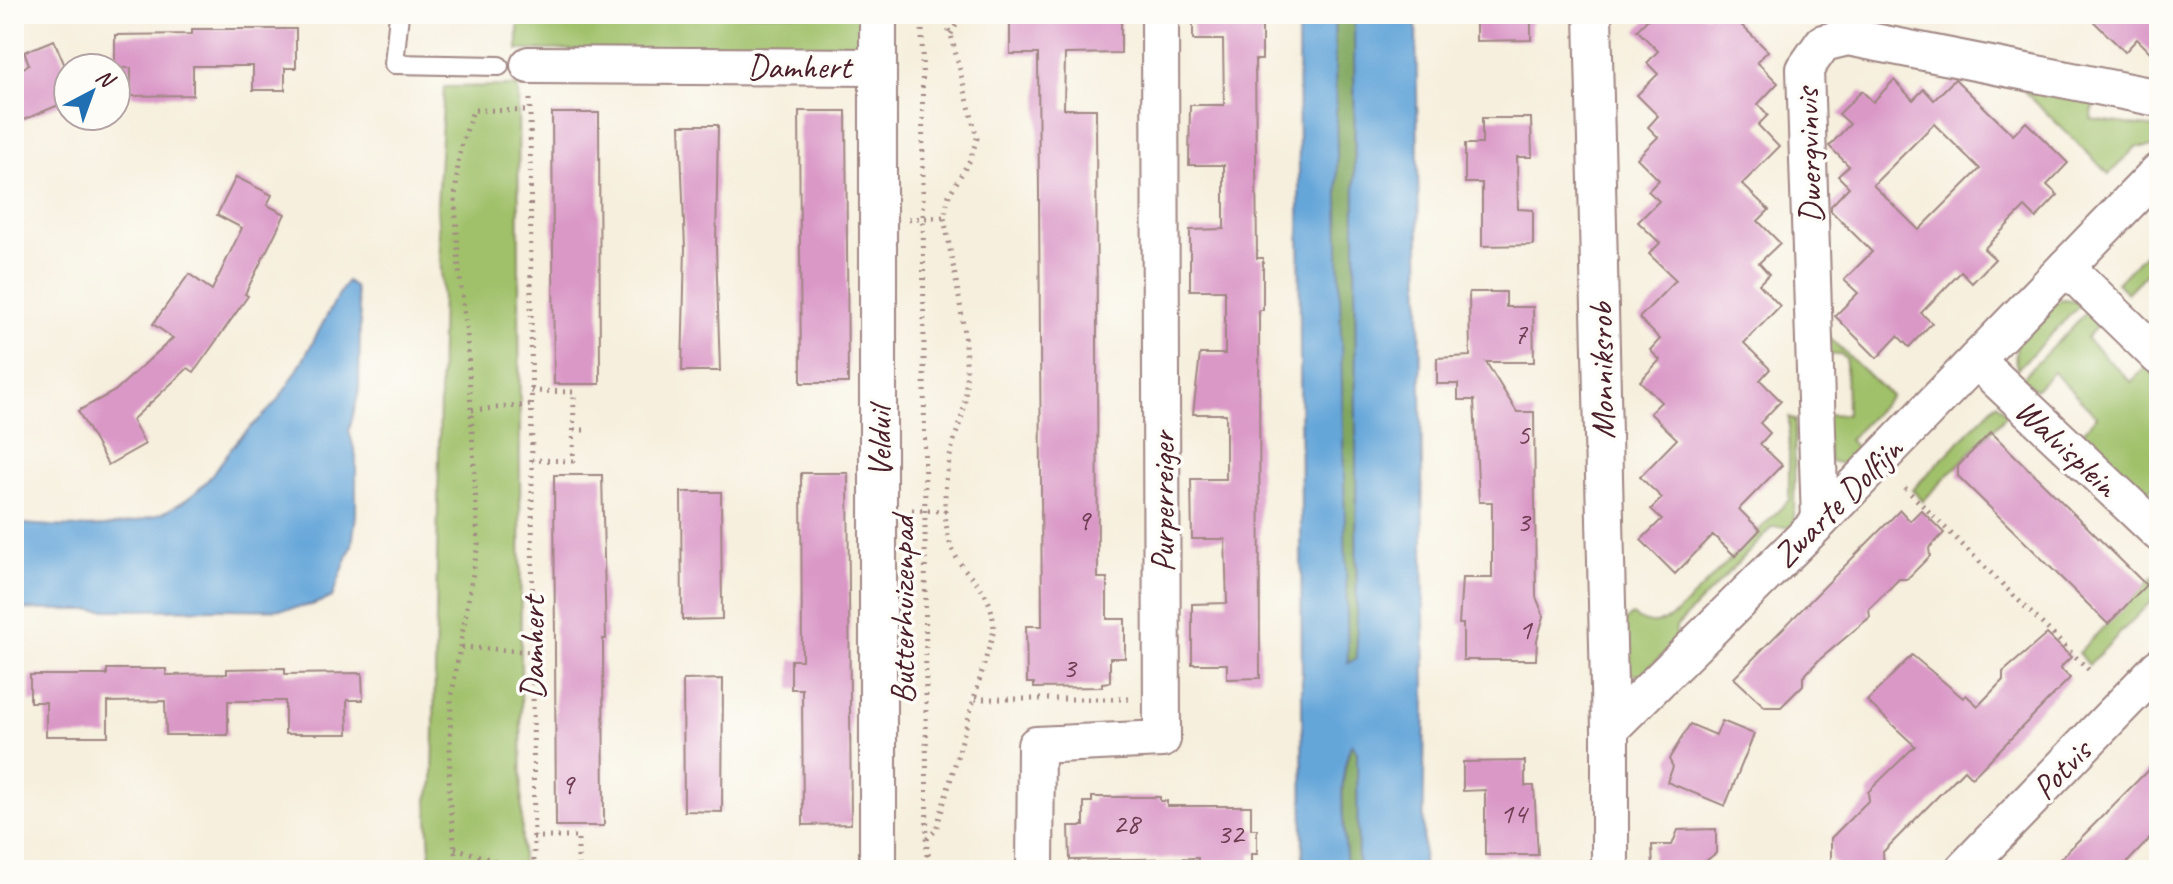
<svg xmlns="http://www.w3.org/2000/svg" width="2173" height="884" viewBox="0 0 2173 884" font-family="Caveat,sans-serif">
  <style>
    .green { fill: #a0c16a; stroke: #75704a; stroke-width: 2 }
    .forest { fill: #80a75e; stroke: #656344; stroke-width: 2 }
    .water { fill: #65a6d9; stroke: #586282; stroke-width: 2 }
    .building { fill: #da98c7; fill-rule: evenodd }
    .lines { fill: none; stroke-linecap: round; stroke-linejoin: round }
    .service-casing { stroke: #a08784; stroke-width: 22 }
    .minor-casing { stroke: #a08784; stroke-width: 40 }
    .path { stroke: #a08784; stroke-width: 5; stroke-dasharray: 2 6; stroke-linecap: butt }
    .service { stroke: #fff; stroke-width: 18 }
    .minor { stroke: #fff; stroke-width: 36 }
    .labels { text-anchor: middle; stroke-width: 7; stroke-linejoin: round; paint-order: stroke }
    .number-label { font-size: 30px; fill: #6e3d52 }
    .street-label { font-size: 34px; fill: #4a1f2b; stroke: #fdfcf7 }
  </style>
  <rect width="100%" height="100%" fill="#fdfcf7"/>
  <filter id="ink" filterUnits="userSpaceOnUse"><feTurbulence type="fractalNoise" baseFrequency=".0125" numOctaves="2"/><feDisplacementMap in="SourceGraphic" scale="16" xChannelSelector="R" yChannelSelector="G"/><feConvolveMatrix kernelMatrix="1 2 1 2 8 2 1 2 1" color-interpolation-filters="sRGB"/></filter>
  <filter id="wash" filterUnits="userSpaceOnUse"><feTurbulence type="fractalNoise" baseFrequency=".006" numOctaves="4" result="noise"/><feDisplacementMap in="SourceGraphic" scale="32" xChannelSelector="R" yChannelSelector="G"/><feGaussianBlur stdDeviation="1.8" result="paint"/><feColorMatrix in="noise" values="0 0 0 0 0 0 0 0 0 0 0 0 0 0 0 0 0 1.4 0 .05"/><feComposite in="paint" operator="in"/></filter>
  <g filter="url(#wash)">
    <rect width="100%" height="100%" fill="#f6efdd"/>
    <g class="green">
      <path d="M518,14H861L860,49L518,50Z"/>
      <path d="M2030,85L2095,95L2091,119L2154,128L2159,104V142L2152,147H2136L2109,174L2024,91Z"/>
      <path d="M518,86L522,870H431L427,799L433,783L442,285L437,206L444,87Z"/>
      <path d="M2159,239V260L2127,293L2117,283Z"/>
      <path d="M2066,300L2082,303L2017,369C2008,335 2035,321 2058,301Z"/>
      <path d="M2091,308L2103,320L2086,338L2131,382L2148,365L2159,375V480L2144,495L2081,434L2097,416L2053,372L2035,390L2022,378Z"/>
      <path d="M1820,329L1891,396L1849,440L1862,453L1846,465L1830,461L1822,415L1847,414L1846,359L1841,355L1821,354Z"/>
      <path d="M1997,403L2008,414L1923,501L1912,490Z"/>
      <path d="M1789,417L1795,420L1794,522L1790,527H1773L1676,627V642L1642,675L1626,674L1617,630L1632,615C1649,626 1659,626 1676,614L1789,500Z"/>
      <path d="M2159,571V593L2089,665L2078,653Z"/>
    </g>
    <g class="forest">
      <path d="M1334,14H1354L1357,658L1353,663H1347L1345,650Z"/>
      <path d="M1352,743L1357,752L1358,870H1347C1344,829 1336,781 1352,743Z"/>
    </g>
    <g class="water">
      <path d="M1298,14H1334L1348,663L1357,658L1354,14H1416L1425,689L1423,870H1358L1357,752L1352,743C1335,780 1345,831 1347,870H1303Z"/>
      <path d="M347,281L355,288L360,316L359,391L349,431L356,456V515L352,545L332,597C299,615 254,608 217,609C149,610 82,611 14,609V523C73,528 140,535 191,496C211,481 222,459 238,440C249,427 265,416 276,402C305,364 322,320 347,281Z"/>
    </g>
    <g id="blocks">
      <g class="building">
        <path d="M1023,14H1106V21H1121V53L1065,54L1064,109H1096L1098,578H1107V619H1125V658H1110V682L1102,683V687L1034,688V683H1027L1026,626H1042L1038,54H1010V21H1023Z"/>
        <path d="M1193,14H1262V60H1255L1257,258H1263V310H1259L1260,678L1227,679V664H1192V604L1227,603L1225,539H1192L1191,479H1226V414H1193L1200,354H1225V290H1190V230L1224,229V165H1189L1190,105H1224L1223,40H1193Z"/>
        <path d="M1476,14H1531V40L1476,41Z"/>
        <path d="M1653,14H1730L1768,51L1757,62L1778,83L1758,104L1768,115L1758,125L1779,147L1742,184L1769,210L1758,221L1780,243L1759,263L1769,274L1759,284L1780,306L1744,343L1770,369L1760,380L1781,401L1760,423L1770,433L1760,444L1782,465L1739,509L1760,530L1735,556L1713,535L1675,574L1641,540L1662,519L1651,509L1662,498L1640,477L1677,439L1650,413L1661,402L1640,381L1660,360L1650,350L1660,339L1639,318L1676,280L1649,254L1660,243L1638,222L1659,201L1648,191L1659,180L1637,158L1658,137L1648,127L1658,116L1637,95L1658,74L1647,63L1658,51L1637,30Z"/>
        <path d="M2086,14H2159V61L2137,39L2125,52Z"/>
        <path d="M192,29H296V68H285V90H253V66H193V95L131,96V68H115V35L192,34Z"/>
        <path d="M54,40L68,73V101L14,124V75L29,64L24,52Z"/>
        <path d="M1955,79L2013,135L2026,122L2068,163L2047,185L2058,195L2036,218L2025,207L1984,249L1995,259L1972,283L1961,272L1921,313L1932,323L1909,347L1898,336L1877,358L1835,316L1858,293L1844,280L1872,252L1831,211V206L1849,187L1838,176L1849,166L1829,146L1850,124L1839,114L1862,91L1873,102L1894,80L1913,100L1924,89L1934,100ZM1934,124L1980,169L1919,230L1873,185Z"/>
        <path d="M799,111H846L848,383H801Z"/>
        <path d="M552,113H599L600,384H554Z"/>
        <path d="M1482,118H1531L1532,157H1517L1518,209L1533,210V245L1482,246V183H1465V144H1482Z"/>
        <path d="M680,125H718L716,247L720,371H682L685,248Z"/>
        <path d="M236,177L272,195L267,205L285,214L245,294L248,296L194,372L188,368L132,420L145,444L108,465L78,411L115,391L173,338L153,324L189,274L212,290L242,228L217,215Z"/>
        <path d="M1469,292H1506V307H1533L1534,362H1486L1517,412H1534L1536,597L1544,616L1537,640L1536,660H1463V624H1459L1462,578H1492V502H1479L1474,400H1458V384H1437V358L1470,356Z"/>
        <path d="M1991,432L2146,585L2108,624L1958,476V466Z"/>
        <path d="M801,473H848L851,824L803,825L802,689H791V660H802Z"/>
        <path d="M554,475H602L606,639H603L604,826H556Z"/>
        <path d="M681,492H721L722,619L682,620Z"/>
        <path d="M1900,510L1910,521L1921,510L1944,533L1929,548L1930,556L1907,579H1899L1869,609L1870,617L1819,660L1803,677V685L1781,707H1765L1734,678Z"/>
        <path d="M2047,634L2071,657L2060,668L2070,678L1972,778L1964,770L1883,852L1884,870H1843L1831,860V838L1869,800L1868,792L1915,746L1867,701L1912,655L1963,698L1966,695L1978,706L2003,680V672Z"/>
        <path d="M285,668V674L362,673L363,700H347L348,734H285V701H228V735H166L165,701L108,702V736H46V702H30V675H107V669H166V675L227,674V669Z"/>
        <path d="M723,679L722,812L684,811L683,680Z"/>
        <path d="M1722,721L1754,734L1725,806L1667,782L1673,767L1669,759L1690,724L1716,735Z"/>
        <path d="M2159,759V829L2120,870H2049Z"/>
        <path d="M1525,761V786H1534L1538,855H1485V790L1463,791V762Z"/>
        <path d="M1092,797H1160V801H1167V806H1251V829H1257V854H1251V870H1198V858L1070,860L1069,826H1084V802H1092Z"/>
        <path d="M1716,829V853L1706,861L1707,870H1653L1652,845H1672L1678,830Z"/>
      </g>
    </g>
  </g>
  <g filter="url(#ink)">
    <use href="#blocks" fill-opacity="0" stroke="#a08784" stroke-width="2"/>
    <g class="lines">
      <g class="service-casing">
        <path id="service" d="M399,14L394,64L499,66"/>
      </g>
      <g class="minor-casing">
        <g id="minor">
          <path d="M1593,14L1610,729"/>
          <path d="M529,65L877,67"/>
          <path d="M2066,267L2159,357"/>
          <path d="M1976,360L2159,533"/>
          <path d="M1820,521L1805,69L1823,43L1848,37L2159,98"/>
          <path d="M878,870V14"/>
          <path d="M1035,870L1036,745L1162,739L1160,14"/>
          <path d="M1610,870V729L1820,521L2159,171"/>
          <path d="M1963,870L2159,667"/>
        </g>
      </g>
      <g class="path">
        <path d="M922,14L927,870"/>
        <path d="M951,34L962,14"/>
        <path d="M530,99L534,870"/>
        <path d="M909,219L944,217"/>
        <path d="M531,391L574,392L573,461L532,460"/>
        <path d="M472,410L531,405"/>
        <path d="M574,430H590"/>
        <path d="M1905,488L2090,671"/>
        <path d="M912,510L947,511"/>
        <path d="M462,647L532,652"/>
        <path d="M975,699H1130"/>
        <path d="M533,837H578V870"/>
        <path d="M927,839L936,830L994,630C992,574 955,581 947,530C943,505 945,476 951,452C955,434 964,416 965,399C971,339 954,275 944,217L949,195L970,160L977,138L951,35L940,14"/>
        <path d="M455,848L522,870"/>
        <path d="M928,854L937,870"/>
        <path d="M457,870L449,796L451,699L478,544L467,334L459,270L455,198L459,154L473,110L530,111"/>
        <path d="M578,870H594"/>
      </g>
      <use href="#service" class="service"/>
      <use href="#minor" class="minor"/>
    </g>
  </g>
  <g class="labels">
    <g class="number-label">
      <text x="1520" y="343">7</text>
      <text x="1523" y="444">5</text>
      <text x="1083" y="530">9</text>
      <text x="1523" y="531">3</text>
      <text x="1525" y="639">1</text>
      <text x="1069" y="677">3</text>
      <text x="567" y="794">9</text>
      <text x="1513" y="823">14</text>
      <text x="1126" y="833">28</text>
      <text x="1230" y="843">32</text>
    </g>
    <g class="street-label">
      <text x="799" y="78">Damhert</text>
      <text transform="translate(1808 156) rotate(-92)" y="12">Dwergvinvis</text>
      <text transform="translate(1601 371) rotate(-91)" y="12">Monniksrob</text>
      <text transform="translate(879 442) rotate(-90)" y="12">Velduil</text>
      <text transform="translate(2067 447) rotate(43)" y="12">Walvisplein</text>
      <text transform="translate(1162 502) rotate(-90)" y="12">Purperreiger</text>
      <text transform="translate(1837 502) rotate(-45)" y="12">Zwarte Dolfijn</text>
      <text transform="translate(902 610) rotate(-90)" y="12">Butterhuizenpad</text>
      <text transform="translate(532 648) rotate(-90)" y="12">Damhert</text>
      <text transform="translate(2061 769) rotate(-46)" y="12">Potvis</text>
    </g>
  </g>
  <rect width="2173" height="884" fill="none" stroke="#fdfcf7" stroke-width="48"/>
  <g transform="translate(92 92) rotate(41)"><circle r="38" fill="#fdfcf7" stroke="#b5a4a5" stroke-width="2"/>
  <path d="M0-6L14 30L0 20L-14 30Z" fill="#1f6fb2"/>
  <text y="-12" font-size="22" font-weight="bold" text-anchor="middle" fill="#4a1f2b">N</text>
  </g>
</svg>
